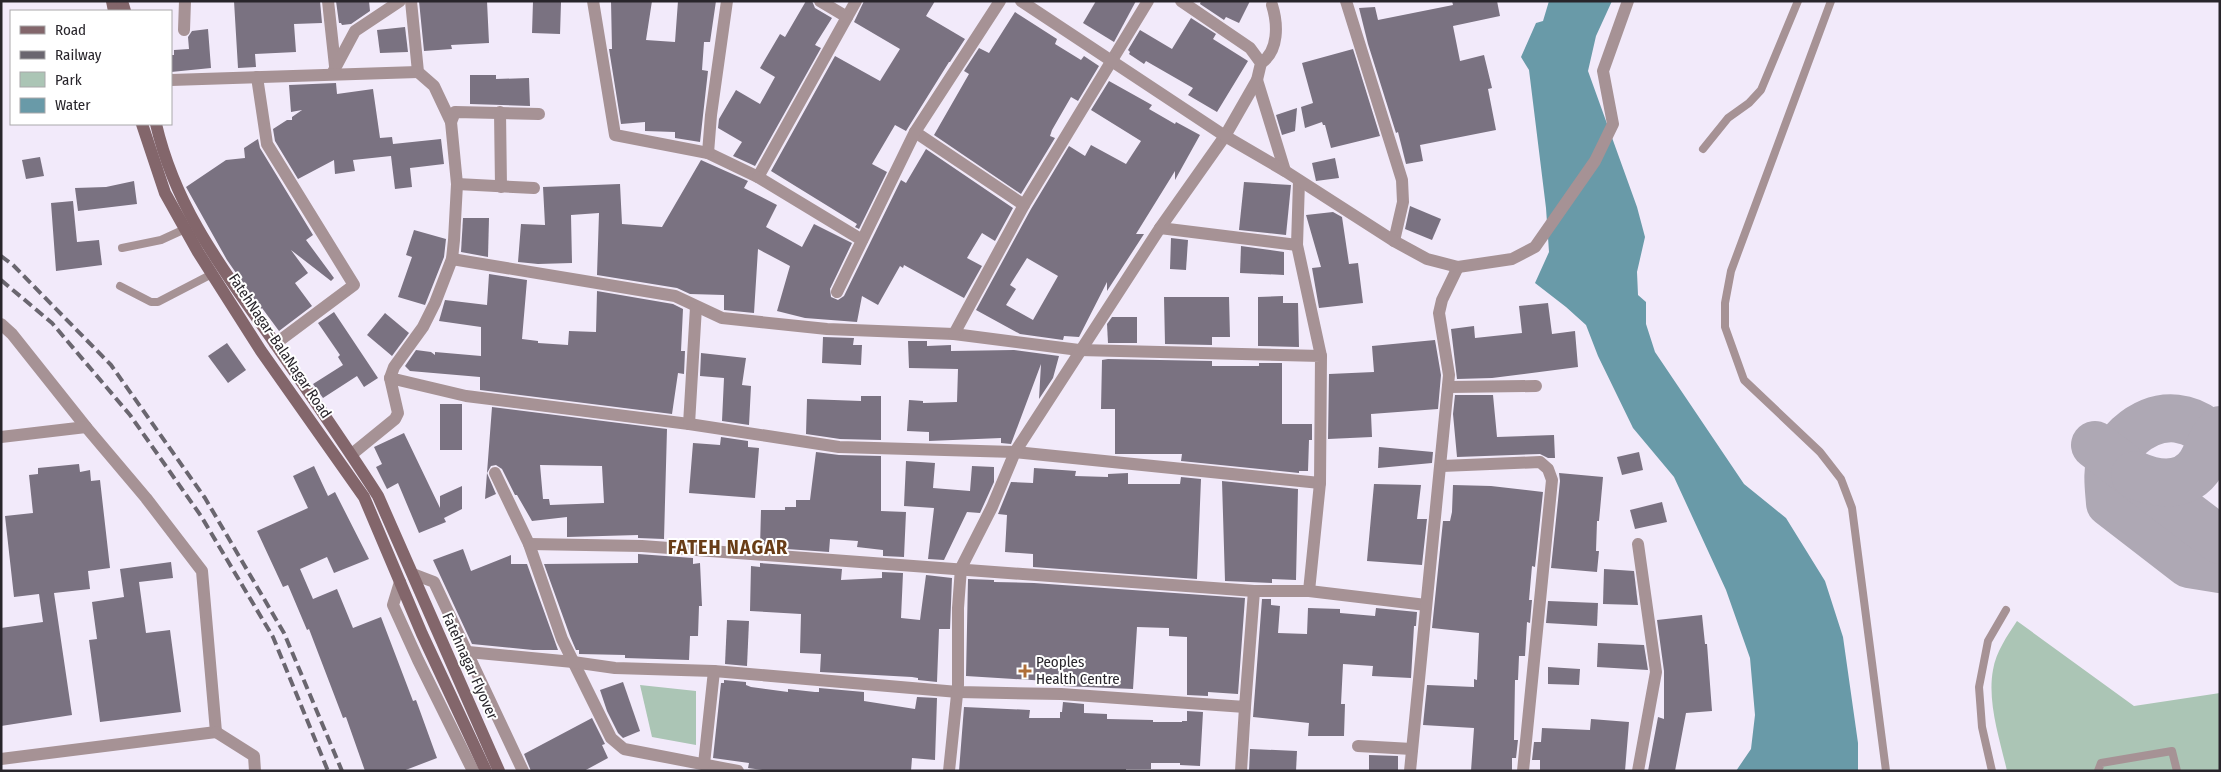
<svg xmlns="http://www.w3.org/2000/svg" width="2221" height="772" viewBox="0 0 2221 772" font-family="'Fira Sans Condensed',sans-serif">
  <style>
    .green { fill: #abc5b5 }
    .water { fill: #699aa8 }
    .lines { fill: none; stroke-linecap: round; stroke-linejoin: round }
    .taxiway { stroke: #aea8b4; stroke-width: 48 }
    .building { fill: #7a7281; fill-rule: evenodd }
    .service { stroke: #a69295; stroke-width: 8 }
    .minor { stroke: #a69295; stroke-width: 12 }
    .tertiary { stroke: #a69295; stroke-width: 12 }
    .secondary { stroke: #83666b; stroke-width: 12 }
    .rail { stroke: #6a666f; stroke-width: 4; stroke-dasharray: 10 5; stroke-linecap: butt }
    .poi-dot { fill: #ae6e37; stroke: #fff; stroke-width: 2 }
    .labels { text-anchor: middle; stroke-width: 4; stroke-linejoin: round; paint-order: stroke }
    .street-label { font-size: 15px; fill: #28252b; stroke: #fff }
    .poi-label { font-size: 15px; fill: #28252b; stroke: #fff; text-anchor: start }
    .district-label { font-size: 20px; font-weight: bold; letter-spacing: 1px; fill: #693d17; stroke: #fff }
  </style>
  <rect width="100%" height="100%" fill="#f2eafa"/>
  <g class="green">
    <path d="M2017,621L2134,706L2220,693V771H2007C2000,740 1987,702 1993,670C1996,652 2007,636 2017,621Z"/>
    <path d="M640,685L696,691V745L652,737Z"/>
  </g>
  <path class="water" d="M1549,1H1612L1596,36L1588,71L1637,207L1645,237L1637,272L1638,295L1646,302V324L1655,352L1744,484L1786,518L1825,581L1843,637L1858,743V771H1736L1751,749L1755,715L1750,658L1726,590L1674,477L1633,428L1598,356L1586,325L1566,307L1535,283L1549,252L1546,208L1529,70L1521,57L1536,23L1543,21Z"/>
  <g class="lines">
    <g class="taxiway">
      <path d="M2220,444C2194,414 2160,409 2129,436C2123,442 2116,449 2112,457C2106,470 2109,489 2110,503L2189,564L2220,569"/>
      <path d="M2095,445L2220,540"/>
      <path d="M2135,475C2158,485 2186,488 2201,464C2208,453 2211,439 2220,430"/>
    </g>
  </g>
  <g class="building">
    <path d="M234,1H320L322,23L294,24L296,52L255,54L256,67L238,68Z"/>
    <path d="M336,1H369L370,11L351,24L342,25L341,23H339Z"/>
    <path d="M419,1H487L489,43L451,45L452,49L424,51Z"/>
    <path d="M611,1H652L646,40L675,42L678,1H716L710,42H704L702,70L708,71L700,142L675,138V132L645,131V122L621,124L609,49H612Z"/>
    <path d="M806,1H812L815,8L832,18L815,45L821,48L755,166L733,156L742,142L718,128L719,119L736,90L760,104L775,77L760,68L780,34L785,37Z"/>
    <path d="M864,1H935L926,16L965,39L950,62H949L906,131L895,125L872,164L887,172L859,229L855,227L857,224L771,171L835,56L880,81L900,49L854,22Z"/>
    <path d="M1096,1H1136L1114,42L1083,23Z"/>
    <path d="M1201,1H1250L1239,23L1226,17L1224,20L1200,4Z"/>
    <path d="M1452,1H1497L1500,16L1453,26L1460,61L1484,55L1492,88L1488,89L1496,130L1420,145L1423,161L1406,164L1398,132L1396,133L1368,44L1359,8L1375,7L1378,20L1453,5Z"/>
    <path d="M533,2H561L560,34L532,33Z"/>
    <path d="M1015,12L1057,39L1055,44L1081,60L1084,56L1099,66L1078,101L1071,97L1052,130L1050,136L1055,138L1021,194L934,135L969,74L964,71L979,48L989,53Z"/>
    <path d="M1191,18L1216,34L1213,39L1248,61L1217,112L1188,95L1193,88L1146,61L1144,64L1129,54L1130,52L1128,50L1140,30L1172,49Z"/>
    <path d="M405,27L408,52L380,53L377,30Z"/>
    <path d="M208,29L211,68L171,72V55H174V50L189,49L188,37L192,31Z"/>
    <path d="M1353,49L1380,136L1331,148L1325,125H1323L1322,122L1305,128L1301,107L1313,103L1302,63Z"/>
    <path d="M470,75H496V79L529,78L530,106L470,104Z"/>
    <path d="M1109,81L1152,105L1149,109L1175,124L1176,122L1200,135L1175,180V171L1136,234H1144L1107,291V282L1079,337L1064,336L1063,340L1020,334L976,310L1031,209L1069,146L1085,156L1091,145L1126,164L1141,141L1091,110ZM1027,258L1058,276L1033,320L1006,305L1016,289L1010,285Z"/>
    <path d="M336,83L337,94L373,89L380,138L392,137L393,144L441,139L444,164L410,168L412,187L395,189L391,156L353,160L355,171L335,174L334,160L298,179L275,141L273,129L287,120H292V117L302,110L291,112L289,85Z"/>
    <path d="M1297,108L1295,131L1282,135L1276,115Z"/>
    <path d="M258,139L260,148L313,235L306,240L334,278L331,281L291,250L308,273L295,283L312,306L279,331L262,308L261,309L227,260L186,187L226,160L245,158L244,148Z"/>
    <path d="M926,149L1013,208L995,241L982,233L967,258L982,266L964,298L904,265L903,268L900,266L878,305L862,296L857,322L805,318L777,311L790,266L758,249L754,313L724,310V295L690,294L677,288L597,275L599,213L571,215L572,263L538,264L518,262L521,224L545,225L543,187L620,184L622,224L662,227L701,160L748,181L744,188L777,205L766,227L802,247L814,224L852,243L830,289L831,297L838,300L844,296L901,180L906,183Z"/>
    <path d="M40,157L44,176L26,179L22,160Z"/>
    <path d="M1335,158L1339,178L1316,181L1312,163Z"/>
    <path d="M134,181L137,204L78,211L75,188L106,187Z"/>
    <path d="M1244,182L1291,185L1286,235L1239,230Z"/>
    <path d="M73,201L77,242L99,240L102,265L56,271L51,203Z"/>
    <path d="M1410,206L1441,219L1432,240L1405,229Z"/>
    <path d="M1333,212L1342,217L1349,264L1358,263L1363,303L1319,308L1312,268L1321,267L1306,215Z"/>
    <path d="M463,218H489L488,257L461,252Z"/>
    <path d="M414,230L446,239L444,257L425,305L398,297L412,257L406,255Z"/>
    <path d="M1171,238L1188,240L1186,270L1170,269Z"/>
    <path d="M1241,246L1284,252V275L1240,273Z"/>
    <path d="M489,274L527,280L522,339L538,341V343L568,345L569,331L596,332L597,291L673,304L683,309L681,351H685L684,374L678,373L672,414L480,390V377L410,371L405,366L416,350L431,352L435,355V352L481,356V327L439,321L445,300L487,305Z"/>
    <path d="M1283,296V303H1298L1299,347L1258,346V297Z"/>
    <path d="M1164,297H1229L1230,337H1212V345L1165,344Z"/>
    <path d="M1548,303L1552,334L1575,331L1578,367L1492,378L1457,379L1451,329L1474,326L1475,338L1522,333L1519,306Z"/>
    <path d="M334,312L378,378L364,387L357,376L323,398L313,384L343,365L338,357L340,355L318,323Z"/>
    <path d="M385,313L409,333L392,356L367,335Z"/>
    <path d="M1112,317H1137V343H1108L1107,324Z"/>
    <path d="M823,337L854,338L853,345H862L861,365L822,363Z"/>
    <path d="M1435,340L1441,375L1438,409L1371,414L1372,437L1328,439L1329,374L1374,372L1372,346Z"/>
    <path d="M908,341H927V346L951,345V351L1014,350L1059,356L1053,378L1039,399L1041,364L1011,444L1001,443V438L929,441V432L907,431L909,400L923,401V403L957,402L958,369L909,368Z"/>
    <path d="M227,343L246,370L228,383L208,356Z"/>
    <path d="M701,353L746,358L742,385L751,386L749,425L722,421L724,378L700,376Z"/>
    <path d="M1108,359L1212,361V366H1259V363H1282V424H1312V440H1309L1308,471H1299V473L1181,461L1182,454H1115V409H1101L1102,360Z"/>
    <path d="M1455,395H1493L1497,437L1554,435L1555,458H1548L1540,454L1457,457L1453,414Z"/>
    <path d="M861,396H881V440L840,439L806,434L807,399L861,401Z"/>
    <rect x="440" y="404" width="22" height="46"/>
    <path d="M492,407L667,429L664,539L638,538V535L567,537V517L532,521L517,495H515L502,469L496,465L491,466L487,473L496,494L485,499ZM540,465L602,466L604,503L550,505L549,499H543Z"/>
    <path d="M404,433L440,508V496L462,486V509L444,518L446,522L419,533L398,483L387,489L376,467L382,464L374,447Z"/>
    <path d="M721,437L748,441V447L759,448L755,498L689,493L693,443L720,445Z"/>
    <path d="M1379,447L1433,452L1432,463L1378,468Z"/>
    <path d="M816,452L839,455L881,456V511L906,512L904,557L883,556V550L857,547L858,541L830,539L829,552L760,547L761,510H785V507H796V500H810Z"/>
    <path d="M1639,452L1643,470L1622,475L1617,457Z"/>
    <path d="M906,461L935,463L933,488L970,491L972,466L994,467V482L980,513L967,512L944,560L928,559L934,508L904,506Z"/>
    <path d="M79,464L80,472L90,470L91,481L100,480L110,568L88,571L90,589L54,593L72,715L1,726V628L43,622L39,594L14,597L5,516L33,513L29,475L38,474V468Z"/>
    <path d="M314,466L328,496L335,492L369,559L334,573L327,557L300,569L313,599L337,589L353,628L381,617L413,701L416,700L437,758L403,771H365L346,717L343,718L309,629L307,630L288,585L283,587L257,531L308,508L293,476Z"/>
    <path d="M1034,468L1076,471L1075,476L1108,477V474L1128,473V484H1180L1181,477L1201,479L1197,579L1033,567V554L1005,552L1007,515L998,514L1011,482L1033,483Z"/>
    <path d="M1559,473L1603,477L1599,521H1597L1596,551H1599L1597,572L1551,568L1560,481Z"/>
    <path d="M1222,481L1298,489L1296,580L1272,579V583L1225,581Z"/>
    <path d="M1374,484L1421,485L1417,519H1427L1422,565L1367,561Z"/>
    <path d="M1453,485L1491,486L1543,492L1535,567L1532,566L1529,600H1532L1530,623L1527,622L1525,656H1519L1518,680H1515L1514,740H1518L1516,758H1512V771H1471L1474,728L1423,725L1427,685L1474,687V679L1477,680L1479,633L1432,628L1443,521H1450L1452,512Z"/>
    <path d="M1662,502L1667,522L1635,529L1630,510Z"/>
    <path d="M463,549L471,571L511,555V564H527L558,650H533L472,644L433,560Z"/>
    <path d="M638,554L693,558V564L700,563L702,606H699L698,636H690L689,660L625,658V655L579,654V650H576L570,636L544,564L638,563Z"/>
    <path d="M171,562L173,578L139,582L146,633L170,630L181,712L100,722L89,640L97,639L92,602L124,597L120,569Z"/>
    <path d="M760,563L842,569L841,580L882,578V572L903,573L901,618L920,620L926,575L952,578L950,629H939L937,682L918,680V678L912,677L820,672L821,654L800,653L801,614L750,611L751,566L760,567Z"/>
    <path d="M1604,569L1634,571L1638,605L1603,604Z"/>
    <path d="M968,579L994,580V582L1034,583L1245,598L1238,694L1208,692V696L1187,695V637L1169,636V628L1137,627L1133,689L1063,686V682L966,676Z"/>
    <path d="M1262,599H1271V605L1280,606L1278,633L1307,634L1308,608L1340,609V613L1375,616L1376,608L1417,612L1416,626H1414L1411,678L1372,676L1373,666L1343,664L1341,704H1345L1344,736H1308L1309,723L1253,717Z"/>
    <path d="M1548,601L1598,603L1597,626L1546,623Z"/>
    <path d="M1702,615L1705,644H1707L1712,711L1686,713L1675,771H1648L1658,717L1664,719V671L1657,620Z"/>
    <path d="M727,620L749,621L747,666L725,664Z"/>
    <path d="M1598,643L1644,645L1648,670L1597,667Z"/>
    <path d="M1548,667L1580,669L1579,685L1548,684Z"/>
    <path d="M724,680L746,682V685L751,687L788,692V689L815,692H819V688L864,692V701L915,709L917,697L937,698L935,760L912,758L911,771H770L748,768L749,763L713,758L721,683H724Z"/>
    <path d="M623,682L640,731L623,738L618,733L607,711L600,690Z"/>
    <path d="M1063,702L1084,704V713L1107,714V719L1153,720V722H1182V721H1187V711L1203,712L1200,766L1180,765V763H1151V769H1126V771H959L964,707L1030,710L1029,718H1060V712H1062Z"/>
    <path d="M592,718L605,744L602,745L608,758L584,771H531L524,754Z"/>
    <path d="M1591,719L1629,722L1625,771H1540V760H1532L1534,742H1541L1542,728L1590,730Z"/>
    <path d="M1250,749L1297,751L1296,771H1249Z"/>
    <path d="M1369,755L1398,756V770H1369Z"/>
  </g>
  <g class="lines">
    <g class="service">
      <path d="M1831,1L1731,271L1725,303V327L1744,380L1820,452L1841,479L1852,508L1886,771"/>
      <path d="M1703,149L1728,118L1749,103L1761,90L1798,1"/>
      <path d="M122,248L161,240L185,229"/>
      <path d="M120,286L151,302H158L212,274"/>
      <path d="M1992,771L1982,727L1979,687L1988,641L2006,610"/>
      <path d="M2098,771L2101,763L2172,751L2177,771"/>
    </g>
    <g class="minor">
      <path d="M328,1L335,66"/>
      <path d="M411,1L418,72L434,86L451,122L457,184L454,240L452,259L435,303L423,327L394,367L390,378L466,396L689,424L839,447L1015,452L1320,483"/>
      <path d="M593,1L615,135L708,153L758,177L856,1"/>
      <path d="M820,1L847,17"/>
      <path d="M1346,1L1402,180L1403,202L1394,241"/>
      <path d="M184,30L185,1"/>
      <path d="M1261,63C1279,51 1278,24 1272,5"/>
      <path d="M332,74L355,31L400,1"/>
      <path d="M257,77L267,144L354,285L275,344"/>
      <path d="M171,80L418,72"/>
      <path d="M1257,80L1285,171"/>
      <path d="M500,112L501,187"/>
      <path d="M451,122L455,112L539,114"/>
      <path d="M915,132L1024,205"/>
      <path d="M708,153L711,115L727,1"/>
      <path d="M758,177L862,240"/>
      <path d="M1299,181L1297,245L1321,356"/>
      <path d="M457,184L534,188"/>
      <path d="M1160,228L1297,245"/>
      <path d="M452,259L675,296L722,318L827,329L954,334L1079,350L1321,356L1320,483L1309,591"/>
      <path d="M837,292L915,132L1000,1"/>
      <path d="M1,324L12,334L86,427L146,498L202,571L216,732L1,759"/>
      <path d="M954,334L1024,205L1148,1"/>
      <path d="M1448,387L1536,386"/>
      <path d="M689,424L696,307"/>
      <path d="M1,437L86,427"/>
      <path d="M352,454L395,419L398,413L390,378"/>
      <path d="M1442,466L1540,462L1548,469L1552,480L1523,771"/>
      <path d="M495,473L529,544L562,639L611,738L624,749L738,771"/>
      <path d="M529,544L642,546L1254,591H1309L1426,605"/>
      <path d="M413,574L434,582L523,771"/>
      <path d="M400,582L393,605L418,660L473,771"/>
      <path d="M468,652L573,662L615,668L714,671L958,692L1061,694L1245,707L1254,591"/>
      <path d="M216,732L254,756L255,771"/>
      <path d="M1358,746L1412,749"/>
      <path d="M704,764L714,671"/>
      <path d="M949,771L958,685V608L961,568L992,507L1015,452L1160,228L1225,136L1257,80L1261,63L1250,48L1181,1"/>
      <path d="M1241,771L1245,707"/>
      <path d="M1410,771L1449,375L1439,313L1442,300L1458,267"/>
      <path d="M1638,771L1656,672L1638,544"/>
    </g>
    <path class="tertiary" d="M1021,1L1225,136L1285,171L1394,241L1427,259L1458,267L1512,259L1535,247L1595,161L1613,124L1603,71L1628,1"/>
    <g class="secondary">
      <path d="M112,1L114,11"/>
      <path d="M122,1L125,11"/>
      <path d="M142,124L165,193L198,252L261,351L364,497L422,634L486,771"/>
      <path d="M156,124C176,210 224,271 274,342C309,393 345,444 378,496L499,771"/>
    </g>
    <g class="rail">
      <path d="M1,256L13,265L111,365L205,498L284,633L342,771"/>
      <path d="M1,280L52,323L130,415L201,516L273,637L328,771"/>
    </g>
  </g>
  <path class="poi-dot" d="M1022.5 663.5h5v5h5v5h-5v5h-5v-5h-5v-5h5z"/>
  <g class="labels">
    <g class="street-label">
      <text transform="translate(280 346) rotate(56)" y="5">FatehNagar-BalaNagar Road</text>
      <text transform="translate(470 666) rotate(66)" y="5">Fatehnagar Flyover</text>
    </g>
    <g class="poi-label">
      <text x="1036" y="667">Peoples<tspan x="1036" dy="17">Health Centre</tspan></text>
    </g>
    <g class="district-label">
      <text x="728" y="554">FATEH NAGAR</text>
    </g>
  </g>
  <rect width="2221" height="772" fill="none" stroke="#28252b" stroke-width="5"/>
  <rect x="10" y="10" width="162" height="115" fill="#ffffff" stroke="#a9a8aa"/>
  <rect x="20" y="26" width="25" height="8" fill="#83666b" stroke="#a9a8aa"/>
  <text x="55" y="35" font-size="15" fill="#28252b">Road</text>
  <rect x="20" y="51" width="25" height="8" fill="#6a666f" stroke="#a9a8aa"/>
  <text x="55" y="60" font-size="15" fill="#28252b">Railway</text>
  <rect x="20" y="72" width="25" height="15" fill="#abc5b5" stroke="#a9a8aa"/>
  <text x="55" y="85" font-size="15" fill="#28252b">Park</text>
  <rect x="20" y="98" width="25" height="15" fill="#699aa8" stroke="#a9a8aa"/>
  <text x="55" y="110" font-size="15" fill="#28252b">Water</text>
</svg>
